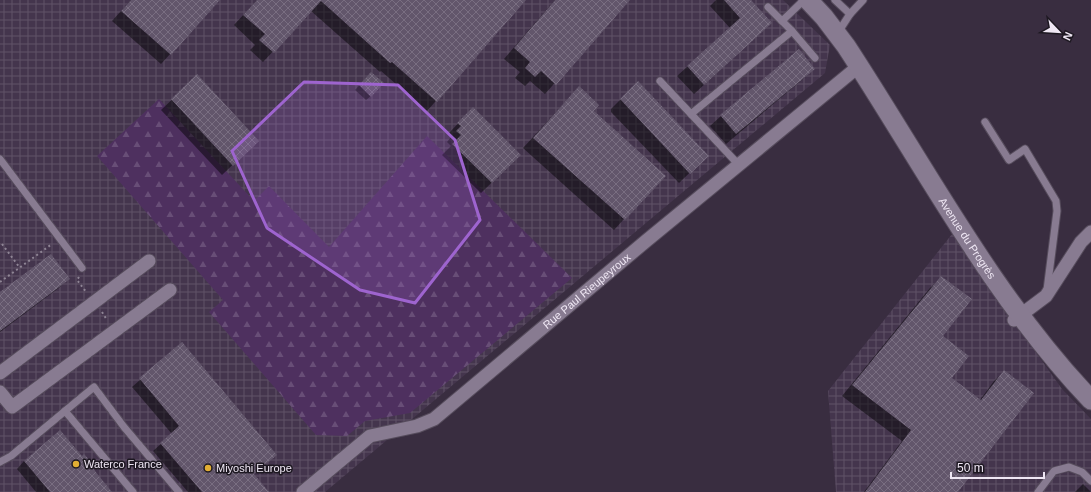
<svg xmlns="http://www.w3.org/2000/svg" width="1091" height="492" viewBox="0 0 1091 492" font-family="Helvetica,sans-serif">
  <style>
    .industrial { fill: url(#industrial-grid) }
    .forest { fill: url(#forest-firs) }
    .shadow { fill: #0007 }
    .building { fill: url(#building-cross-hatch) }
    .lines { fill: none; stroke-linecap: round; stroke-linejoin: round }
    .lane-casing { stroke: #564c5c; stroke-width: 9 }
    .street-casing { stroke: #564c5c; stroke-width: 15 }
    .secondary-casing { stroke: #564c5c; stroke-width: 21 }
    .path { stroke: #8f8595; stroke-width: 2; stroke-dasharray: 2 3; stroke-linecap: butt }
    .lane { stroke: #887b91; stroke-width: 7 }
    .street { stroke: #887b91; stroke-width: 13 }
    .secondary { stroke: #887b91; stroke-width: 19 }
    .marked { fill: #9e64cf; fill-opacity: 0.2; stroke: #9e64cf; stroke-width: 3; stroke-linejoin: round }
    .poi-dot { fill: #e2ae34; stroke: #1d1821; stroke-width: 1.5 }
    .labels { text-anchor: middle; stroke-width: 3; stroke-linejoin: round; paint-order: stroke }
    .street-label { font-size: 11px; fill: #efe7f4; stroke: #1d1821 }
    .poi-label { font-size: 11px; fill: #efe7f4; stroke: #1d1821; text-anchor: start }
  </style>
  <defs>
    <pattern id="industrial-grid" width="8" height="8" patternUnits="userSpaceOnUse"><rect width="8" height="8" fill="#44354d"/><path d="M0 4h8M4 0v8" fill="none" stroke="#5f5267"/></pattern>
    <pattern id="forest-firs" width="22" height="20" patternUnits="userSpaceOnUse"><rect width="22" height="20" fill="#4e305f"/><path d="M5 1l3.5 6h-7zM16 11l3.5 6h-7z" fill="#684e77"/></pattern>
    <pattern id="building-cross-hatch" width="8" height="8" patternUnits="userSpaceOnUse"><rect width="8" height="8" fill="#62566b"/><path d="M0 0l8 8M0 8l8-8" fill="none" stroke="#796e81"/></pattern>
  </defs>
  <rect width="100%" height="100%" fill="#392d40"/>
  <g class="industrial">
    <path d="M0,0H783L830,45L825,73L325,492H0Z"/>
    <path d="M952,234L1062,389L1091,419V492H836L828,391Z"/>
  </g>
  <path class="forest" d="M159,99L254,201L269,186L329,247L427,136L572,278L410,413L365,421L347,436L316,435L209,312L223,300L97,156Z"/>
  <g class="shadow">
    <path d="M131,0H219L161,64L112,21Z"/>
    <path d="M257,0H525L427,111L381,71L380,72L311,11L263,62L250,50L255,45L234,25Z"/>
    <path d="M555,0H628L545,94L530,81L525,86L515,78L520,72L504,59Z"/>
    <path d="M716,0H745L771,23L694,94L677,76L730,28L710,6Z"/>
    <path d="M814,69L803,79L726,144L710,126L721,116Z"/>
    <path d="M197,76L247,151L222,175L161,110Z"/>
    <path d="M367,77L371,96L366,100L355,90Z"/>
    <path d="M569,98L592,111L624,219L614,230L523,148Z"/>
    <path d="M622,98L707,156L679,183L611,112V109Z"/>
    <path d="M473,108L520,155L481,193L442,155L451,146L447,142L451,137L448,134Z"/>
    <path d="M941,278V337L951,378L980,400L994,381L1005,371L957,492H864L902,441L842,396L930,288Z"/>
    <path d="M68,279L60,287L0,332V294Z"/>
    <path d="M182,343L276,455L253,475L267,492H188L153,451L172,434L132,387Z"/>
    <path d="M24,461L88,465L111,492H36L17,469Z"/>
    <path d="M1083,484L1091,492H1075Z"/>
  </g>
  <g class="building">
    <path d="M131,0H220L171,55L121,11Z"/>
    <path d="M257,0H526L437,102L392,62L390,63L321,1L274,53L259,40L265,34L243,15Z"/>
    <path d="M555,0H630L556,85L541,71L535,77L525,68L530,62L514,48Z"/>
    <path d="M724,0H751L772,23L704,85L687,66L740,18Z"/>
    <path d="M799,49L815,69L736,134L720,115Z"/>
    <path d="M371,72L384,83L371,97L359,85Z"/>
    <path d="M197,74L259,141L233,166L171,99Z"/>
    <path d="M638,81L709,156L690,174L620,99Z"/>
    <path d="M579,86L599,105L594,111L666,176L625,220L533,138Z"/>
    <path d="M473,107L521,155L492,183L452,144L461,135L456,131L461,126L457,123Z"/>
    <path d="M51,254L70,279L0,331V292Z"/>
    <path d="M941,276L972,299L943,336L969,356L952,378L981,400L1004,370L1034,393L958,492H865L911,430L852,385Z"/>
    <path d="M182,342L277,455L254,474L269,492H202L160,443L179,426L139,378Z"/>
    <path d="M60,430L82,456L84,454L92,463L90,465L112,492H50L24,461Z"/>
  </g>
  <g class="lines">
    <g class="lane-casing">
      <g id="lane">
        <path d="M835,0L850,14"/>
        <path d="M768,7L792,31"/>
        <path d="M782,21L804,0"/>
        <path d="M837,34L850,14L863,0"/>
        <path d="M660,81L691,114"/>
        <path d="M985,122L1009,160L1025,149L1056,201L1057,211L1047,290"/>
        <path d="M0,159L82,268"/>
        <path d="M738,164L691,114L792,31L815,58"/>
        <path d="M65,411L94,387L124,427L179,492"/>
        <path d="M0,462L11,456L65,411L133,492"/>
        <path d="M1038,492L1054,471L1069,467L1082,472L1091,481"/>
      </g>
    </g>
    <g class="street-casing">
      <g id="street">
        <path d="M1014,320L1046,296L1081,242L1091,232"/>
        <path d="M0,373L149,261"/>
        <path d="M0,392L12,407L170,290"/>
        <path id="s1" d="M303,492L370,436L417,426L434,419L646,241L859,66"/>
      </g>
    </g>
    <g class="secondary-casing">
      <g id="secondary">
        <path id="s2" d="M808,0L824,17L846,46C924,165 992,296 1091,400"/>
      </g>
    </g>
    <g class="path">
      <path d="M2,244L20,268"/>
      <path d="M79,277L77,280L87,293"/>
      <path d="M0,282L52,244"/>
      <path d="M102,312L107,320"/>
    </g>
    <use href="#lane" class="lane"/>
    <use href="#street" class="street"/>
    <use href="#secondary" class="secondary"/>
  </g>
  <path class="marked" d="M304,82L398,85L455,140L480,220L415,303L360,290L267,228L232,151Z"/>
  <g class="poi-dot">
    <circle cx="76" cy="464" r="4"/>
    <circle cx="208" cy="468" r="4"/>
  </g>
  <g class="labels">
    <g class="street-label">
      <text dy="4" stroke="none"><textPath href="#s2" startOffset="287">Avenue du Progrès</textPath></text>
      <text dy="4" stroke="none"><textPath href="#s1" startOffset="353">Rue Paul Rieupeyroux</textPath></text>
    </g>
    <g class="poi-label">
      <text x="84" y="468">Waterco France</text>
      <text x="216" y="472">Miyoshi Europe</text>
    </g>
  </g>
  <g transform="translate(1059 32) rotate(115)" stroke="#1d1821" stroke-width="3" paint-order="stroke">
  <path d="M0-3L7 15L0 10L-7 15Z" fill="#efe7f4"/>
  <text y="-6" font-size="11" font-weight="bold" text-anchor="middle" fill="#efe7f4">N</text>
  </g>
  <path d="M951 472v6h93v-6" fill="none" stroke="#efe7f4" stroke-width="2"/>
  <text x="957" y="472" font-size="12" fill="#efe7f4" stroke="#1d1821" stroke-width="3" paint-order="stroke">50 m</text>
</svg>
